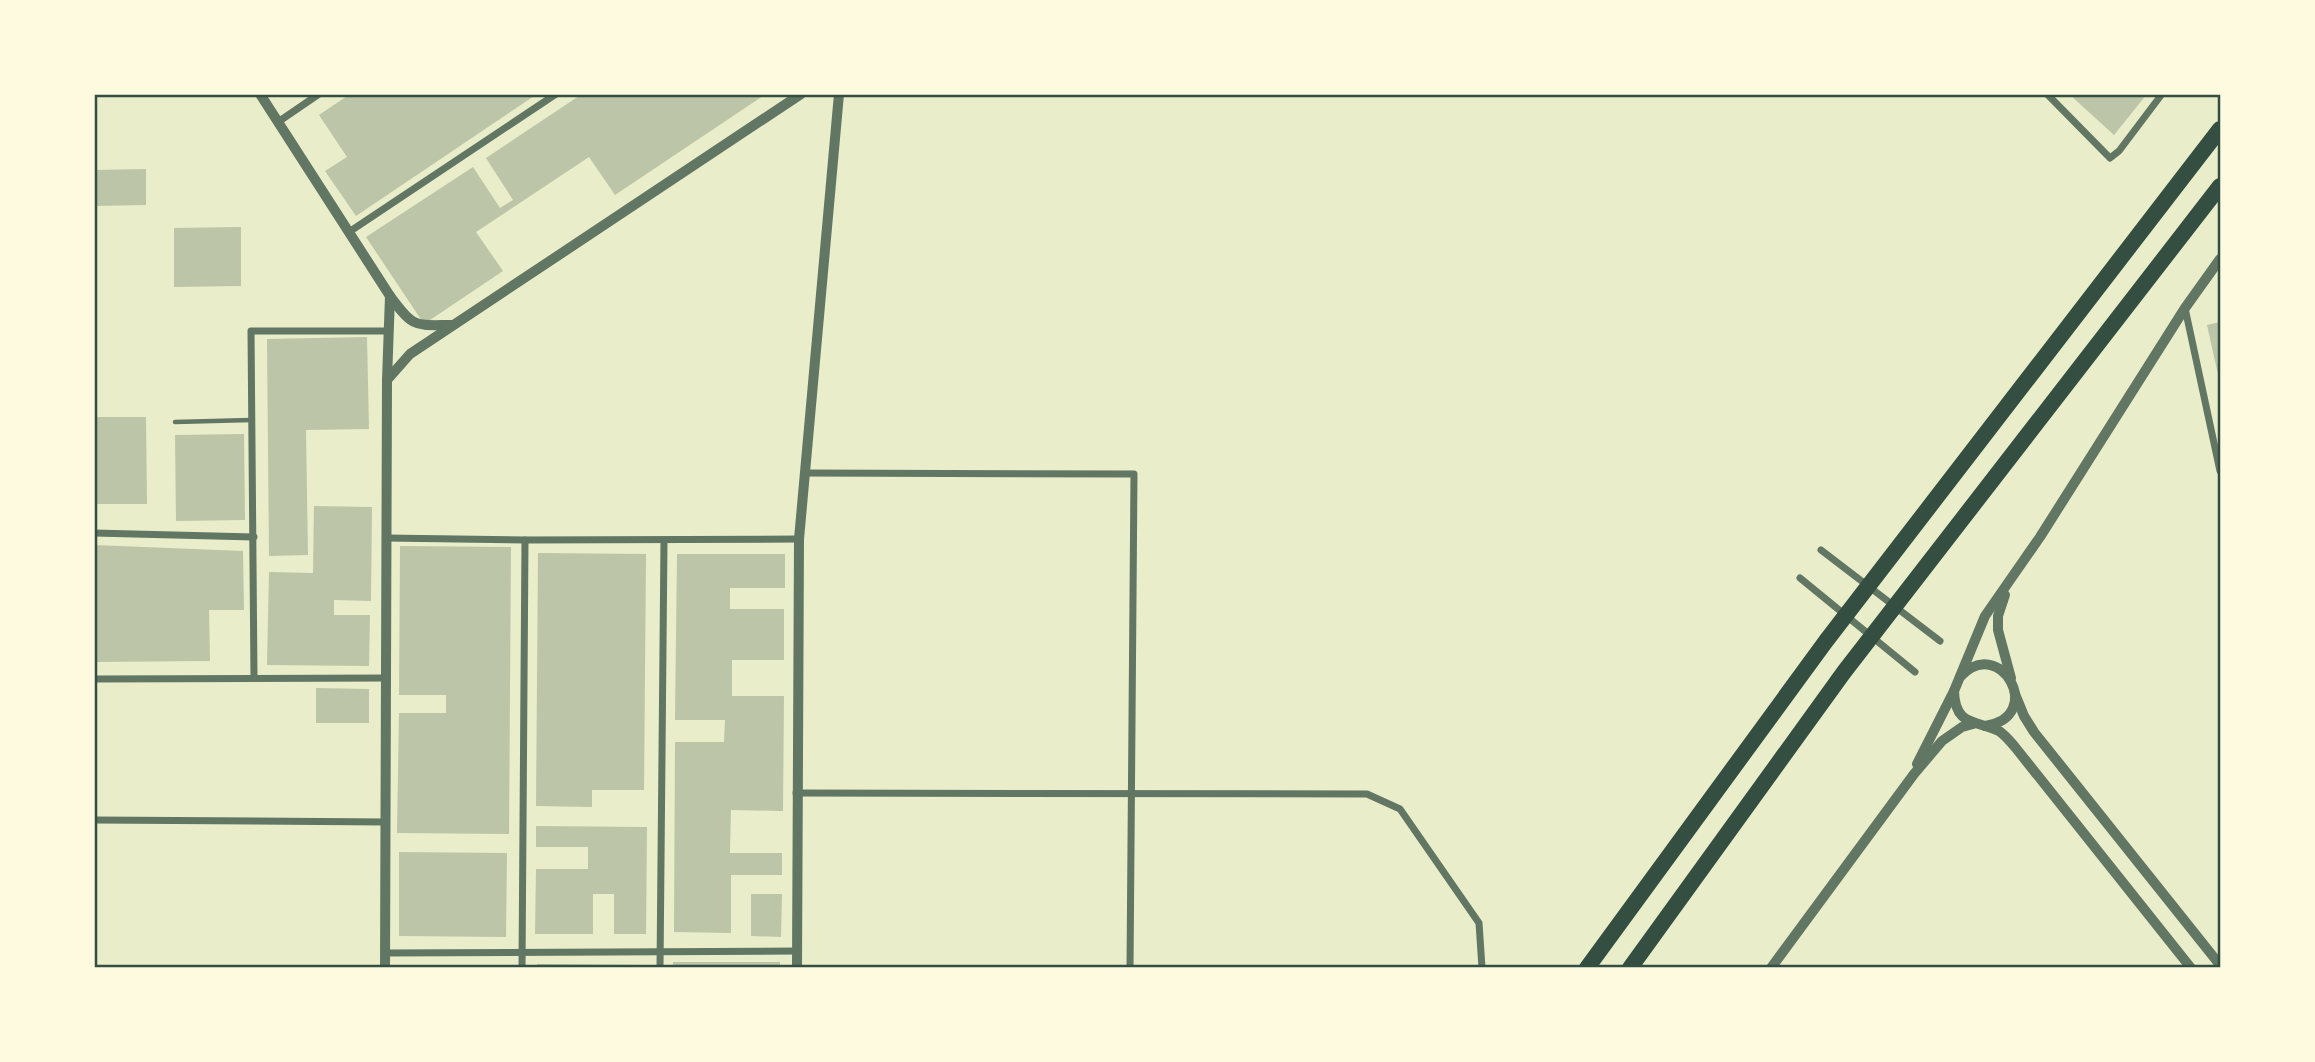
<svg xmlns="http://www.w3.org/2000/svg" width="2315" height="1062" viewBox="0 0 2315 1062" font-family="Roboto,sans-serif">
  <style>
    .building { fill: #bcc5a7 }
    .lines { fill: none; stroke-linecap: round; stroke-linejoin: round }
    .service { stroke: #617663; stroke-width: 4.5 }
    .minor { stroke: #617663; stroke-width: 7 }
    .tertiary { stroke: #617663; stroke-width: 10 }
    .motorway { stroke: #344e41; stroke-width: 16 }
    .neatline { fill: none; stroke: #344e41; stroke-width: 2.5 }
  </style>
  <rect width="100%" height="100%" fill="#e9edc9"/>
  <g class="building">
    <path d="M350,94H537L356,216L325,171L347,157L319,115Z"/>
    <path d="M582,94H766L615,195L589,157L476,232L503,271L424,324L366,237L473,167L500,208L513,200L486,158Z"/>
    <path d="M2069,94H2147L2114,135Z"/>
    <path d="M146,169V205L94,206V170Z"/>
    <path d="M241,227V286L174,287V228Z"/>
    <path d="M2220,322V379H2219L2207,325Z"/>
    <path d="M367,337L369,429L306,430L308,555L269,556L267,339Z"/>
    <path d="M94,417H146L147,504H94Z"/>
    <path d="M244,434L245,520L176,521L175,435Z"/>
    <path d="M314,506L372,507L371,601L334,600V615H370L369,666L267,665L269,572L313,573Z"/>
    <path d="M94,545L243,551L244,610H209L210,661L94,662Z"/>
    <path d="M400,546L511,547L509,834L397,833L399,713H446V695H399Z"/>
    <path d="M538,553L646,554L644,790H592V807L536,806Z"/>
    <path d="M677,554H785V588H730V609H784V660H732V696H784L783,811L731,810L730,853H782V875H731V933L674,932L675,742H724L725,720H675Z"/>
    <path d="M316,688L369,689V723H316Z"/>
    <path d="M536,826L647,827L646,934H614V894H593V934H535L536,869H588V847H536Z"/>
    <path d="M399,852L507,853L506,937L399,936Z"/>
    <path d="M751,894H782L781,937L751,936Z"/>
    <rect x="673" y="962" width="107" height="6"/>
    <path d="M537,964L643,965V968H537Z"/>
  </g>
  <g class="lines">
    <path class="service" d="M175,422L251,420"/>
    <g class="minor">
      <path d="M2047,94L2110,158L2119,151L2162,94"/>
      <path d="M278,122L319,94"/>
      <path d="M349,232L556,94"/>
      <path d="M2185,308L2220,471"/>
      <path d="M805,473L1134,474L1130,968"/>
      <path d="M94,533L254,537"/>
      <path d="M386,538L525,540L799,539"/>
      <path d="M1821,550L1940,641"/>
      <path d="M1800,578L1915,672"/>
      <path d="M254,678L251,331H388"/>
      <path d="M94,679L385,678"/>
      <path d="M796,793L1367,794L1400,809L1479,923L1482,968"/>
      <path d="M94,820L386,822"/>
      <path d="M385,953L797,951"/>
      <path d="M522,968L525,540"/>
      <path d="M660,968L664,540"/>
    </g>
    <g class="tertiary">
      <path d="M260,94L390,296C414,329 414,325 453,325"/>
      <path d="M387,380L410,354L801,94"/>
      <path d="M2005,595L1998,616V630L2011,678"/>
      <path d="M1960,677C2000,633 2047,717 1985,726"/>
      <path d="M2015,694L2024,716L2034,732L2220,965"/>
      <path d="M1917,764L1954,691"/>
      <path d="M385,968L387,380L390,296"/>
      <path d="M797,968L799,539L839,94"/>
      <path d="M1771,968L1914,774L1942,741L1962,727L1973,724"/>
      <path d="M2191,968L2015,747C2010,741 2005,735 1999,731C1975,720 1955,726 1954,691L1985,616L2040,537L2185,308L2220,259"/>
    </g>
    <g class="motorway">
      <path d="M1587,968L1826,641L2220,129"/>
      <path d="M1630,968L1844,672L2220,186"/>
    </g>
  </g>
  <rect width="2315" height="1062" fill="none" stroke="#fefae0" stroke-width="192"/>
  <rect x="96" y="96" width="2123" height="870" class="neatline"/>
</svg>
